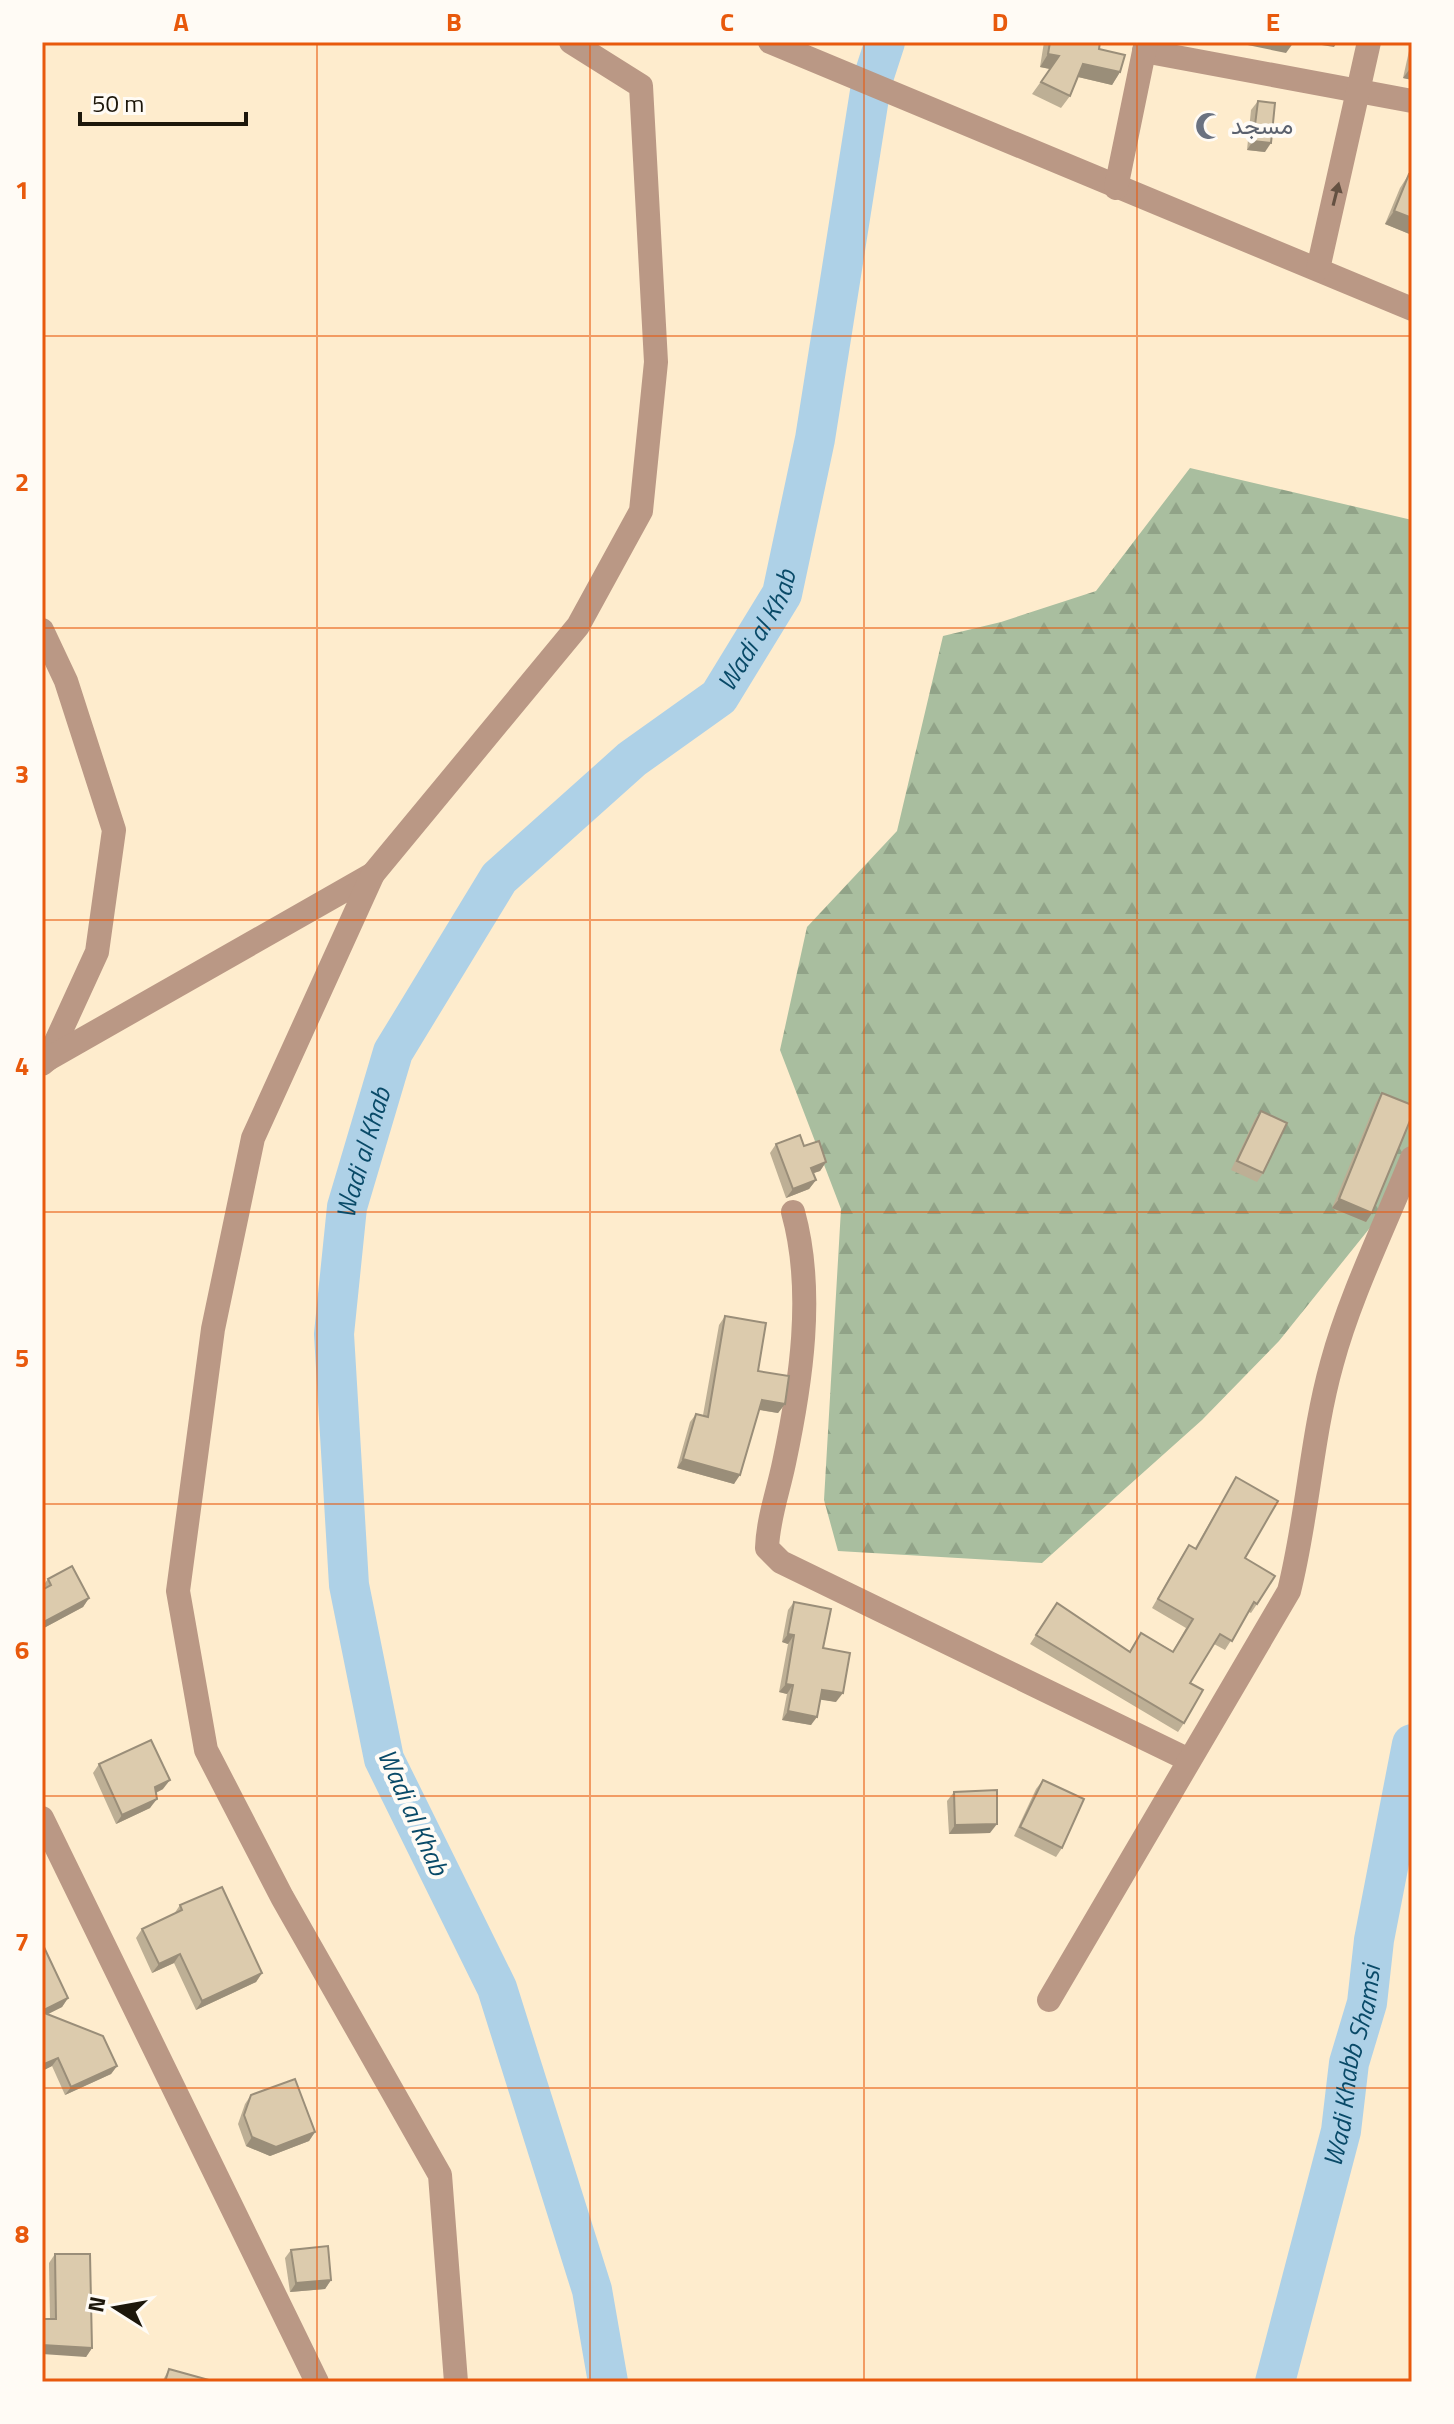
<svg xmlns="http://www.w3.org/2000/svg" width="1454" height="2424" viewBox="0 0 1454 2424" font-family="'Titillium Web',Vazirmatn,sans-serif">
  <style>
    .forest { fill: url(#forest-firs) }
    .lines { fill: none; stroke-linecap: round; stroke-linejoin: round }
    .river { stroke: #aed1e7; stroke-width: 40 }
    .minor { stroke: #ba9885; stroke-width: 24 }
    .wall { fill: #bdaf95 }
    .shaded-wall { fill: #9a8e79 }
    .building { fill: #dccbad; stroke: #9a8e79; stroke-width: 2 }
    .oneway { fill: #645142 }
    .grid { fill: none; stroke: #e8590c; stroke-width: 2; stroke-opacity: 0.55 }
    .labels { text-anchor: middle; stroke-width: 8; stroke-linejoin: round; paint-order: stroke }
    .worship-label { font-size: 24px; fill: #5b616d; stroke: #fffbf5; text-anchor: start }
    .water-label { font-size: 26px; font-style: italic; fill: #094a68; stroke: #fffbf5 }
    .neatline { fill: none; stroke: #e8590c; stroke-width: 3 }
    .grid-label { font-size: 26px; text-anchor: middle; font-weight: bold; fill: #e8590c }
  </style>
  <defs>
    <pattern id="forest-firs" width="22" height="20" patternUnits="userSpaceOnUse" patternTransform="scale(2)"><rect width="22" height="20" fill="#a9be9f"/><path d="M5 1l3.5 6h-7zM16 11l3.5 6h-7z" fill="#91a388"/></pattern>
  </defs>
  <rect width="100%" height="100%" fill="#feeccd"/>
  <path class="forest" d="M1190,468L1412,520V1152L1373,1224L1279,1341L1202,1420L1042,1563L838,1551L824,1500L841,1209L780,1050L807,927L897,831L943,636L1001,622L1096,591Z"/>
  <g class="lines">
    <g class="river">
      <path id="s1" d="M608,2382L592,2290L497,1988L384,1759L349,1585L334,1334L347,1207L393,1052L499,878L632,759L719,697L782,594L815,439L871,85L885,42"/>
      <path id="s2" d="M1275,2382L1341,2131L1349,2063L1367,2003L1374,1940L1412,1744"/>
    </g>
    <g class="minor">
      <path d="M770,42L1412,309"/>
      <path d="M1144,51L1412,101"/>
      <path d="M1116,188L1146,42"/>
      <path d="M1318,269L1369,42"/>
      <path d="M42,630L66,681L114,830L97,952L48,1059L42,1064"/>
      <path d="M48,1059L373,874"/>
      <path d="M793,1212C815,1291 801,1383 784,1463C778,1492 768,1519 767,1548L781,1562L1189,1760"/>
      <path d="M42,1818L317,2382"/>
      <path d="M1049,2000L1289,1591C1308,1516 1311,1438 1332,1363C1350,1296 1386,1223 1412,1158"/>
      <path d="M456,2382L440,2175L282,1897L206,1750L178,1591L213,1329L253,1138L373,874L578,626L641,511L656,362L641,86L571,42"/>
    </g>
  </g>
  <g class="wall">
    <path d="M1044,42H1100L1099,49L1120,72L1112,85L1078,77L1070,96L1061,108L1032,94L1050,69L1040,67Z"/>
    <path d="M1411,42H1412V80L1403,78Z"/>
    <path d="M1258,101L1265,152L1247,150L1251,110Z"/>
    <path d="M1409,174L1412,175V235L1385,224L1400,188Z"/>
    <path d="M1382,1093L1372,1213L1366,1222L1332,1208L1376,1102Z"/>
    <path d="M1261,1111L1263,1173L1257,1182L1231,1170L1255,1119Z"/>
    <path d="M776,1144L804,1146L826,1162L820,1171L813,1173L816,1180L809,1189L786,1198L770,1153Z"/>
    <path d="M725,1316L758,1371L785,1404L778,1413L759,1410L734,1484L677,1468L690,1422L696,1414L703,1415L719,1325Z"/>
    <path d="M1236,1477L1245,1558L1257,1604L1251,1613L1249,1612L1225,1650L1214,1644L1190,1683L1184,1723L1178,1732L1030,1644L1057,1603L1129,1652L1141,1633L1173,1651L1186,1628L1152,1608L1183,1554L1189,1545L1195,1548Z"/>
    <path d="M48,1579L89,1598L83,1607L42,1629V1587Z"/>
    <path d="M794,1602L823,1648L836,1702L821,1699L811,1725L782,1720L787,1694L779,1692L788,1644L782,1642L788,1610Z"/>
    <path d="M99,1764L163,1789L156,1793L150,1808L116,1824L93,1773Z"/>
    <path d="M1043,1780L1062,1848L1056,1857L1014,1836L1036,1789Z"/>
    <path d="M954,1792L990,1833L949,1834L947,1801Z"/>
    <path d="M180,1905L262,1973L256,1982L196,2010L174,1963L152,1973L136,1938L142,1929L174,1914Z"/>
    <path d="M42,1943L68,1998L62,2007L48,2014L103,2036L117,2066L111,2074L65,2095L52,2066L42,2071Z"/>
    <path d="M251,2095L315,2132L309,2141L270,2156L246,2146L238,2124L245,2104Z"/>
    <path d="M291,2250L331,2280L325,2289L290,2292L285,2258Z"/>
    <path d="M55,2254L92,2348L86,2357L50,2319L49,2263Z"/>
    <path d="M169,2369L216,2382H162Z"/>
  </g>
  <g class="shaded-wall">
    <path d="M1233,42H1294L1286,53Z"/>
    <path d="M1303,42H1337L1334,47Z"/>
    <path d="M1048,54L1059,56L1050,69L1040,67Z"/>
    <path d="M1083,64L1120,72L1112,85L1074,76Z"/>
    <path d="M1412,66V80L1403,78Z"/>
    <path d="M1253,141L1271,143L1265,152L1247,150Z"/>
    <path d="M1394,211L1412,218V235L1385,224Z"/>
    <path d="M826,1162L820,1171L805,1176L811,1168Z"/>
    <path d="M816,1180L809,1189L786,1198L793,1189Z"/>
    <path d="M1339,1199L1372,1213L1366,1222L1332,1208Z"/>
    <path d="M762,1400L785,1404L778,1413L755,1409Z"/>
    <path d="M683,1459L740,1475L734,1484L677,1468Z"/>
    <path d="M89,1598L83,1607L42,1629V1623Z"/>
    <path d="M788,1634L794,1635L788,1644L782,1642Z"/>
    <path d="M786,1684L793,1685L787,1694L779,1692Z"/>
    <path d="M822,1690L843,1693L836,1702L816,1699Z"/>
    <path d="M788,1711L817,1717L811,1725L782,1720Z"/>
    <path d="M170,1780L163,1789L149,1796L155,1787Z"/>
    <path d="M157,1799L150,1808L116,1824L122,1815Z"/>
    <path d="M997,1824L990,1833L949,1834L955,1825Z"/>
    <path d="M180,1954L174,1963L152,1973L159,1964Z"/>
    <path d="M262,1973L256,1982L196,2010L202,2001Z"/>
    <path d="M68,1998L62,2007L42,2017V2011Z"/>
    <path d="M58,2058L52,2066L42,2071V2065Z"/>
    <path d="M117,2066L111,2074L65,2095L71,2087Z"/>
    <path d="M315,2132L309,2141L270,2156L246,2146L252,2137Z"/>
    <path d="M331,2280L325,2289L290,2292L296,2283Z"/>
    <path d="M42,2345L92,2348L86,2357L42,2354Z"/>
  </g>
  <g class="building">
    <path d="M1050,42H1100L1099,49L1125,55L1120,72L1083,64L1070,96L1041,82L1059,56L1048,54Z"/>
    <path d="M1258,101L1275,103L1271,143L1253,141Z"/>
    <path d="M1409,174L1412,175V218L1394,211Z"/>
    <path d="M1382,1093L1412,1105V1116L1372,1213L1339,1199Z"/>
    <path d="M1261,1111L1287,1123L1263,1173L1237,1161Z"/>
    <path d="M800,1135L804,1146L819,1141L826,1162L811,1168L816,1180L793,1189L776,1144Z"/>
    <path d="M725,1316L766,1323L758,1371L789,1376L785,1404L762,1400L740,1475L683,1459L696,1414L708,1417Z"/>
    <path d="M1236,1477L1278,1501L1245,1558L1275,1576L1257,1604L1254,1602L1232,1641L1220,1634L1190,1683L1203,1690L1184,1723L1036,1635L1057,1603L1130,1652L1141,1633L1173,1652L1193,1619L1158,1599L1189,1545L1196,1549Z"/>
    <path d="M72,1566L89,1598L42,1623V1590L51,1585L48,1579Z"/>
    <path d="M794,1602L831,1609L823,1648L850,1653L843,1693L822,1690L817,1717L788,1711L793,1685L786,1684L794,1635L788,1634Z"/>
    <path d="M151,1740L170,1780L155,1787L157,1799L122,1815L99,1764Z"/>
    <path d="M1043,1780L1084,1799L1062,1848L1020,1827Z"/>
    <path d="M997,1790V1824L955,1825L954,1792Z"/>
    <path d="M222,1887L262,1973L202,2001L180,1954L159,1964L142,1929L182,1910L180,1905Z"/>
    <path d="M42,1943L68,1998L42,2011Z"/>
    <path d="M42,2012L103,2036L117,2066L71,2087L58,2058L42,2065Z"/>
    <path d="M295,2079L315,2132L276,2147L252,2137L244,2115L251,2095Z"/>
    <path d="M328,2246L331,2280L296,2283L291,2250Z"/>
    <path d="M55,2254H90L92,2348L42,2345V2319H56Z"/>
    <path d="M169,2369L216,2382H165Z"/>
  </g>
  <defs><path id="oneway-solid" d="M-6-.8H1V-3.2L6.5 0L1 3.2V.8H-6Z" transform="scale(2)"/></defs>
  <use class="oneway" href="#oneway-solid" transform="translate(1336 194) rotate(-76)"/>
  <path class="grid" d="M317,42V2382M590,42V2382M864,42V2382M1137,42V2382M42,336H1412M42,628H1412M42,920H1412M42,1212H1412M42,1504H1412M42,1796H1412M42,2088H1412"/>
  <defs>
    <g id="mosque-bare" transform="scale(2.16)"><path d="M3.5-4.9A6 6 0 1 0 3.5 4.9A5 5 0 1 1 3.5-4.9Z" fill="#6b7280" stroke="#fffbf5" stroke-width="2.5" paint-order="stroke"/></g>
  </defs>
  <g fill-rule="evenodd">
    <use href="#mosque-bare" x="1209" y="126"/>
  </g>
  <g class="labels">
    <g class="worship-label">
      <text x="1231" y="134">مسجد</text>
    </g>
    <g class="water-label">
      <text dy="9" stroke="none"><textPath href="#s1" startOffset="1950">Wadi al Khab</textPath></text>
      <text dy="9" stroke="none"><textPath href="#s1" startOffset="1278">Wadi al Khab</textPath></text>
      <text transform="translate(413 1812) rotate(66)" y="9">Wadi al Khab</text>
      <text dy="9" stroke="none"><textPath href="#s2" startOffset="326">Wadi Khabb Shamsi</textPath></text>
    </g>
  </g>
  <rect width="1454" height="2424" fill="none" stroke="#fffbf5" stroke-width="88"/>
  <g transform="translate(116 2308) rotate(281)" stroke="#fffbf5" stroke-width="6" paint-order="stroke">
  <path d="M0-6L14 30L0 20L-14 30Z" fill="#1d170b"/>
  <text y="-12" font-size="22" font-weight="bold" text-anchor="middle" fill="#1d170b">N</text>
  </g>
  <path d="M80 112v12h166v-12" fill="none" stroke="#1d170b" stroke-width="4"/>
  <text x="92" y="112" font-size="24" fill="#1d170b" stroke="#fffbf5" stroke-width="6" paint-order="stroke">50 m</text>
  <rect x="44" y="44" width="1366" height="2336" class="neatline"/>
  <g class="grid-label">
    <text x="181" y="31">A</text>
    <text x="454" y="31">B</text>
    <text x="727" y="31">C</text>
    <text x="1000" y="31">D</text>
    <text x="1273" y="31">E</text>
    <text x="22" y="199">1</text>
    <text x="22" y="491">2</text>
    <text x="22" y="783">3</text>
    <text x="22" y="1075">4</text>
    <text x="22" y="1367">5</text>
    <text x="22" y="1659">6</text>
    <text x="22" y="1951">7</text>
    <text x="22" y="2243">8</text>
  </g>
</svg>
